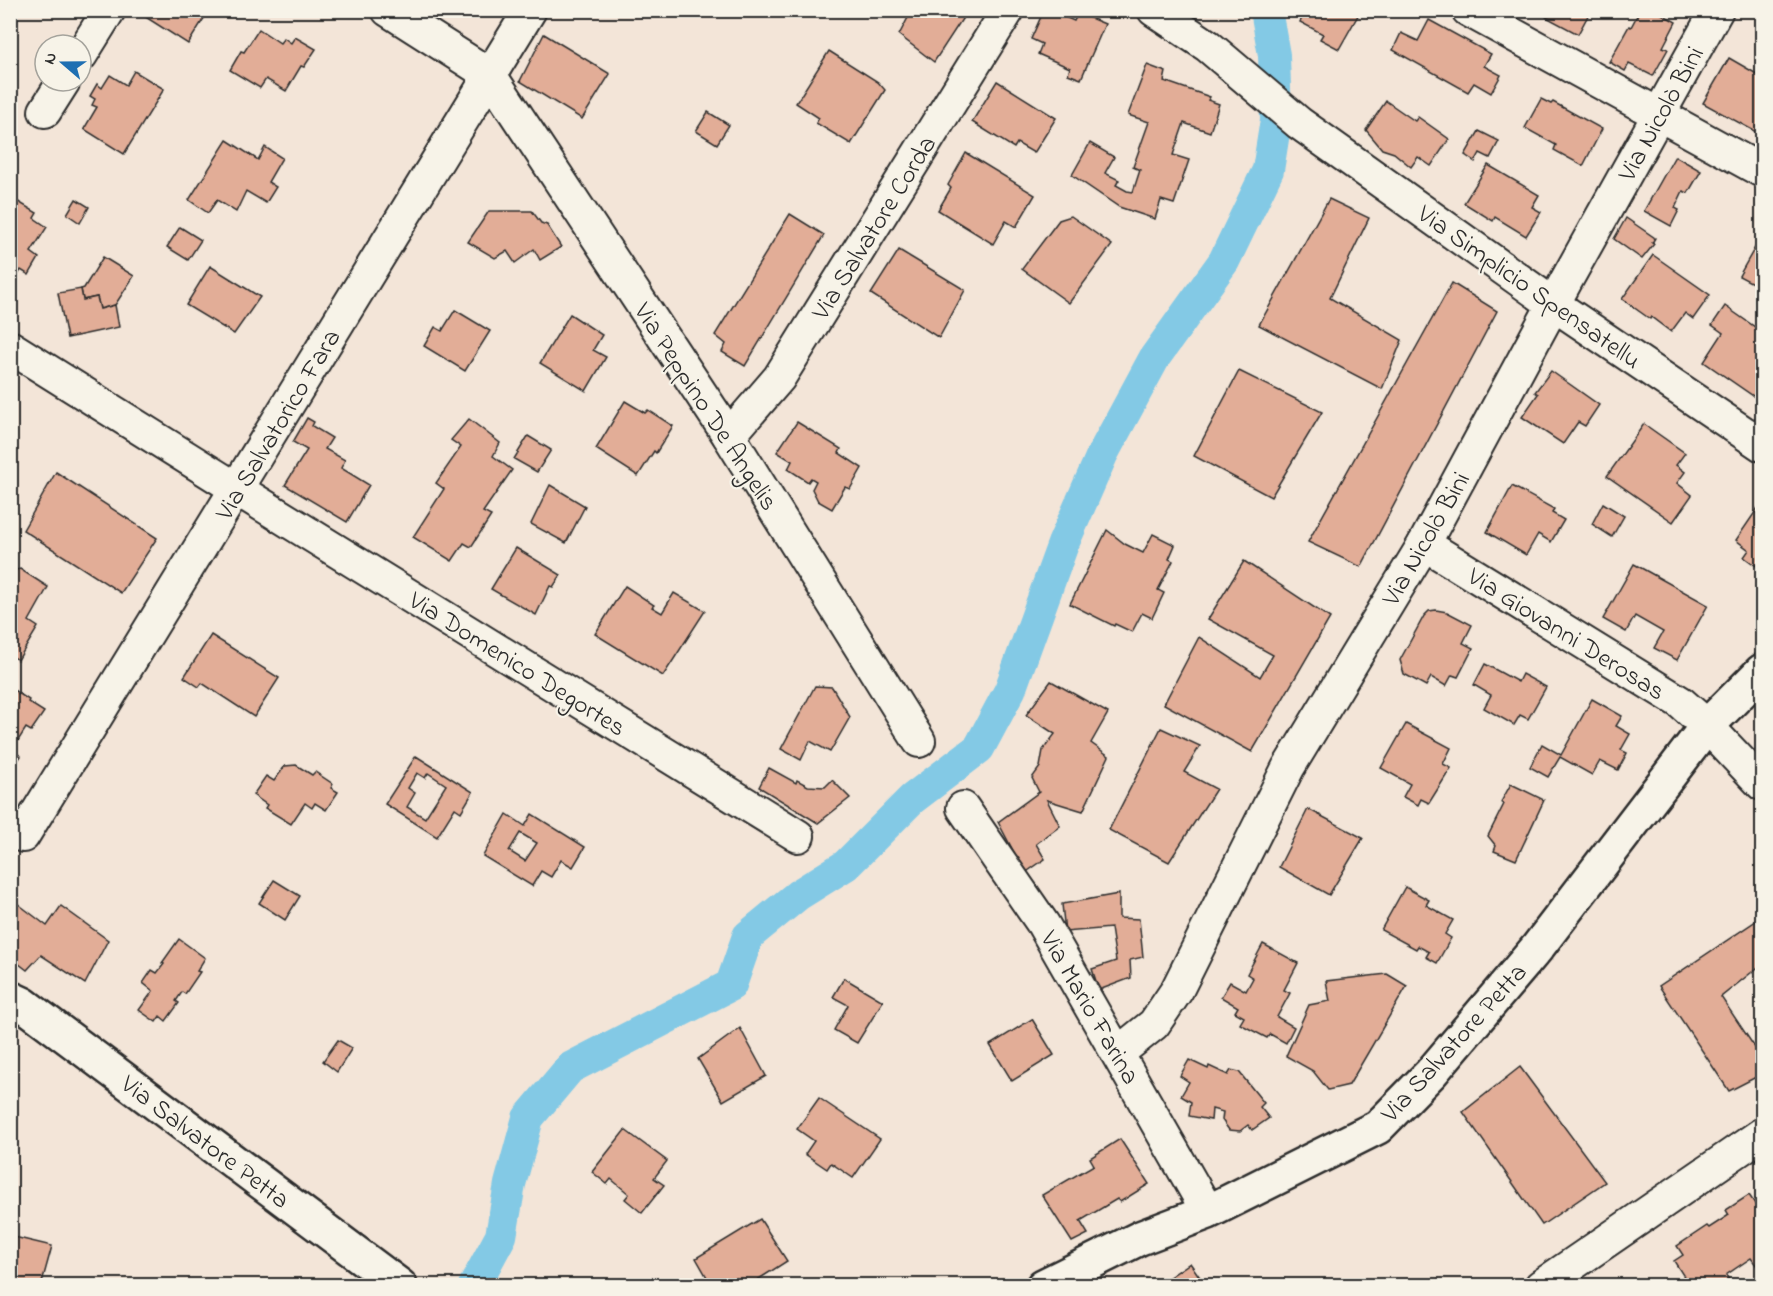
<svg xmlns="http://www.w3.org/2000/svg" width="1773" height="1296" viewBox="0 0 1773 1296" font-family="'Indie Flower',sans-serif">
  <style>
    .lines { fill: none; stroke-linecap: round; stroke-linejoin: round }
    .canal { stroke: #83c9e5; stroke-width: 32 }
    .building { fill: #e2ad97; stroke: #2b2b2b; stroke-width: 1.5; fill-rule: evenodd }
    .minor-casing { stroke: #2b2b2b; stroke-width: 36 }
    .tertiary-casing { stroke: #2b2b2b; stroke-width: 38 }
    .minor { stroke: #f7f3e8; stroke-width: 32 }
    .tertiary { stroke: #f7f3e8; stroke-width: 33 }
    .labels { text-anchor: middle; stroke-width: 4.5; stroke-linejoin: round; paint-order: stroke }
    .street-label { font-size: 26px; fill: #2b2b2b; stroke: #f7f3e8 }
  </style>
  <rect width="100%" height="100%" fill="#f3e5d8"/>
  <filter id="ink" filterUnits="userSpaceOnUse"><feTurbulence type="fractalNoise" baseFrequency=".0167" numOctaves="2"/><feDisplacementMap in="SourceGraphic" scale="12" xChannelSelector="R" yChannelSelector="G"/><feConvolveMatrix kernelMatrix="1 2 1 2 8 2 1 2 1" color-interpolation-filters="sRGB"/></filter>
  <g filter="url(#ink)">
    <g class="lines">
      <path class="canal" d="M474,1286L501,1236L510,1184L528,1118L570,1068L731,985L748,936L798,895L846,865L912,799L979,748L1010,690L1063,544L1102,455L1155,357L1224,261L1268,170L1276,120L1274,55L1266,10"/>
    </g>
    <g class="building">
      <path d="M148,10H212L209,17L206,15L188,44L144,16Z"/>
      <path d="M912,10H968L934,62L899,35Z"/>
      <path d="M1044,10H1049L1074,21L1078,13L1105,24L1081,79L1068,74L1070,68L1038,54L1042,44L1031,39Z"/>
      <path d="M1306,10H1361L1339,49L1320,39L1323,34L1300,22Z"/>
      <path d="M1549,10H1591L1578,34L1546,17Z"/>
      <path d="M1640,10H1655L1676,22L1663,47L1668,49L1653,76L1629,64L1625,71L1609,62L1629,26L1631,27Z"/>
      <path d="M1429,20L1491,54L1484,66L1501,75L1491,93L1474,83L1468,92L1393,50L1401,33L1418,41Z"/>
      <path d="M259,29L280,43L284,38L291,43L295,37L316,49L304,67L301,66L286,91L266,79L260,88L230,70L241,51L244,52Z"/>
      <path d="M544,34L610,74L582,119L520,81Z"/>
      <path d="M829,51L878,82L885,90L851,144L816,123L819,118L796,103Z"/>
      <path d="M1729,58L1762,77V121L1756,132L1703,103Z"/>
      <path d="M1147,65L1166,72L1164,81L1210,97L1208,100L1219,104L1210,132L1184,123L1173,155L1189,160L1174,204L1161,200L1155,219L1119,207L1072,175L1090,143L1114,157L1105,173L1119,180L1116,185L1127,191L1133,192L1140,170L1133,167L1149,122L1128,115Z"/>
      <path d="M134,71L164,89L124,154L84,129L97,107L92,105L95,99L90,96L97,84L102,88L110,75L126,85Z"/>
      <path d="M997,81L1056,118L1034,153L1017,143L1014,148L972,122Z"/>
      <path d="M1541,99L1551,104L1553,102L1602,129L1583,166L1554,150L1556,145L1525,128Z"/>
      <path d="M1386,101L1415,121L1418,117L1449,139L1431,166L1418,157L1411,167L1394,153L1382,149L1366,130Z"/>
      <path d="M708,112L729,125L717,144L696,131Z"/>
      <path d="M1479,131L1499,141L1490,158L1480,153L1475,162L1465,155Z"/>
      <path d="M227,140L258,160L265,147L282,158L268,182L276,187L266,203L246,191L236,212L217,200L208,213L189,200Z"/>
      <path d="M966,153L1035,195L1016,227L1006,221L993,244L938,210L951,188L948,185Z"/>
      <path d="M1675,156L1701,171L1688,193L1683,191L1675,208L1679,210L1671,226L1644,211Z"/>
      <path d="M1488,165L1539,195L1532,207L1541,212L1526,236L1495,217L1493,221L1464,203Z"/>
      <path d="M10,197L37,213L34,218L47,227L31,252L39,258L29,275L21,270L10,287Z"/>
      <path d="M76,199L89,207L80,223L67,214Z"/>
      <path d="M1329,199L1369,218L1330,298L1402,340L1382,389L1259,325Z"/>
      <path d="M489,211H532L541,223L547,225L561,247L540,260L534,249L515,263L507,251L495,258L468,242Z"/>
      <path d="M790,214L824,235L745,366L722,352L726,344L715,335Z"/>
      <path d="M1071,216L1112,245L1069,303L1022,269L1059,220Z"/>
      <path d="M1626,218L1655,238L1652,243L1654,244L1642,259L1614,239Z"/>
      <path d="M180,227L201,240L188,260L167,247Z"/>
      <path d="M1762,235V288L1739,276Z"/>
      <path d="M899,250L965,290L939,338L871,294Z"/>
      <path d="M1653,255L1710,295L1693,319L1685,313L1671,332L1651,317L1650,319L1622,299Z"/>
      <path d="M103,257L134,276L115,305L100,309L97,297L83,300L81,289L84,288Z"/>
      <path d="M210,266L260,297L234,334L186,305Z"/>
      <path d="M1452,283L1497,311L1361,567L1308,542Z"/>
      <path d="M81,289L83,300L97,297L100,309L115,305L119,327L67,338L58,293Z"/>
      <path d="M1725,306L1762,332V402L1704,362L1723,333L1712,325Z"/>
      <path d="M455,310L490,331L465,371L424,346L435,327L442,331Z"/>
      <path d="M570,314L602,335L593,350L606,357L586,391L540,363Z"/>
      <path d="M1239,371L1322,412L1271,497L1194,456Z"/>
      <path d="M1551,371L1599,405L1585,426L1578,422L1563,444L1522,417L1538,394L1535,392Z"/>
      <path d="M625,401L645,413L648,410L673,426L656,453L654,451L638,476L596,449Z"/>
      <path d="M307,418L314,422L312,426L332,438L325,449L345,460L341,468L369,485L347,522L285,485L307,450L293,442Z"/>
      <path d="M469,419L500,443L493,456L512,470L483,512L491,516L471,547L464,543L452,561L413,537L444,489L436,483L461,447L451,440Z"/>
      <path d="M797,422L841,449L839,453L862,468L850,489L845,487L832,509L818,501L812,489L816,481L811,478L808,482L788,469L792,461L777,452Z"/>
      <path d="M1644,424L1685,453L1676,465L1685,472L1677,483L1692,495L1673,522L1607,476Z"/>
      <path d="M528,436L551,450L537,472L514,459Z"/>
      <path d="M56,472L157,538L121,593L23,530Z"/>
      <path d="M550,485L585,506L566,543L531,524Z"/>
      <path d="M1512,486L1554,509L1552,513L1564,520L1551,542L1538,534L1526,555L1487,532Z"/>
      <path d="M1762,502V570L1744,557L1749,550L1736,540Z"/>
      <path d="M1603,503L1624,516L1612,537L1592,524Z"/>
      <path d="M1107,530L1125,544L1143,553L1153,534L1175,545L1169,559L1173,561L1158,590L1164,593L1152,618L1142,613L1132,632L1115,624L1114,626L1070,604Z"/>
      <path d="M516,548L561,575L553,587L550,586L536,615L491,589Z"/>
      <path d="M1244,561L1330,618L1252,752L1164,704L1199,637L1260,677L1273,655L1208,619Z"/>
      <path d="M1634,564L1708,605L1677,660L1654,648L1663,632L1635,616L1626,632L1603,619Z"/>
      <path d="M20,569L48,587L29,621L38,627L18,660L10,655V573L12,571Z"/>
      <path d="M625,586L654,605L652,607L662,613L674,593L705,611L663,676L595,634Z"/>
      <path d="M1436,610L1447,612L1472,625L1463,643L1473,648L1458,677L1452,675L1446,686L1431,677L1426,686L1404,674L1400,660L1424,616L1429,611Z"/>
      <path d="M211,635L279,678L254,717L202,683L199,687L184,677Z"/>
      <path d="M1485,664L1518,682L1522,674L1546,687L1528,719L1520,715L1514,725L1484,708L1491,695L1474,685Z"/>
      <path d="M1051,681L1108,713L1091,743L1109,756L1083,811L1047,800L1060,826L1036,844L1045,859L1025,873L998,822L1039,792L1032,778L1040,767L1043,750L1055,734L1026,715Z"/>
      <path d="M815,686L832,687L850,717L830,752L810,741L801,760L781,749Z"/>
      <path d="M12,689L29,700L28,702L44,712L31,731L26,728L12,750L21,756L10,772Z"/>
      <path d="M1592,699L1622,716L1616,726L1630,734L1621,750L1627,753L1618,770L1600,761L1592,775L1560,757L1548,777L1530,767L1542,744L1561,755Z"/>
      <path d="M1406,724L1451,748L1443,764L1451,768L1429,803L1421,799L1418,805L1403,797L1410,784L1381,768Z"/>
      <path d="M1161,728L1200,746L1184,772L1216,789L1169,862L1109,830Z"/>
      <path d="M416,756L473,792L461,812L455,808L437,837L385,804ZM417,773L425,778L428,773L446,785L425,818L407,807L415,793L408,788Z"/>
      <path d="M296,765L312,775L315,772L333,784L331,788L338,792L326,810L315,803L312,808L305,803L291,824L265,808L267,805L253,795L266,776L274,781L285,766Z"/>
      <path d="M769,768L796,783L797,780L808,786L825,787L832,780L850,798L818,823L759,787Z"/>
      <path d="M1511,784L1544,800L1516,860L1494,851L1496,846L1488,836L1504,804L1501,802Z"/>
      <path d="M1308,809L1363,838L1329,895L1279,867Z"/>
      <path d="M507,814L525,826L532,814L585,847L573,867L561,860L551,877L541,871L532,886L483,856ZM520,833L537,843L525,861L509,851Z"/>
      <path d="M274,880L300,896L285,920L259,903Z"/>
      <path d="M1405,887L1429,900L1426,905L1453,920L1445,934L1451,938L1437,963L1426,957L1429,952L1418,946L1416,949L1381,930Z"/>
      <path d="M1119,894V918L1139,919L1143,957L1130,960L1131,978L1099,990L1092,969L1116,961L1111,928L1065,932L1062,904Z"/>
      <path d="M13,900L47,926L61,906L108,940L85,984L41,955L27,970L10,957V903Z"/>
      <path d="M1762,917V964L1721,997L1762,1058V1074L1729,1091L1659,986Z"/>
      <path d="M179,939L205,958L197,971L200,972L185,994L182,992L176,1001L179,1003L166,1021L160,1016L156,1022L139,1010L153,991L143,983L152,970L157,973L164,964L162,963Z"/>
      <path d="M1263,944L1298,963L1284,990L1290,993L1277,1017L1294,1027L1286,1043L1270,1034L1267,1038L1240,1024L1244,1017L1235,1012L1238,1007L1221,997L1230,982L1246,991L1253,978L1247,974Z"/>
      <path d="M1387,974L1407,986L1349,1085L1328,1090L1313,1071L1286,1056L1309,1005L1330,1001L1326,981Z"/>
      <path d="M844,978L883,1001L857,1043L834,1030L848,1005L833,997Z"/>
      <path d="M1032,1019L1054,1055L1012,1081L990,1045Z"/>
      <path d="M740,1028L766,1076L723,1101L698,1059Z"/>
      <path d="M338,1040L352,1048L337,1072L323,1061Z"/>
      <path d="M1189,1060L1208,1069L1209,1066L1228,1075L1231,1070L1239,1072L1264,1103L1260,1107L1269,1118L1252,1130L1248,1125L1240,1131L1229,1130L1222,1120L1223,1112L1212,1109L1211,1120L1189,1116L1191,1102L1181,1096L1189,1082L1180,1076Z"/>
      <path d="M1520,1067L1605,1182L1542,1225L1463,1112Z"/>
      <path d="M819,1098L880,1139L853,1178L831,1163L827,1169L805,1154L814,1141L797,1129Z"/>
      <path d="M625,1130L667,1161L654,1178L664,1185L642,1213L625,1199L629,1194L611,1179L607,1184L592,1172Z"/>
      <path d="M1120,1139L1149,1184L1120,1202L1117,1199L1080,1221L1088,1234L1072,1242L1042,1195L1094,1165L1090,1158Z"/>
      <path d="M1749,1195L1762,1214V1267L1759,1269L1751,1258L1726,1275L1733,1286H1690L1674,1261L1683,1255L1677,1246L1707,1226L1709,1228L1729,1215L1726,1210Z"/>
      <path d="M760,1219L787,1261L748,1286H712L696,1258Z"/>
      <path d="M10,1236L52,1246L41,1286H10Z"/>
      <path d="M1190,1263L1206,1286H1158V1285Z"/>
    </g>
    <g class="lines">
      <g class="minor-casing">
        <g id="minor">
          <path d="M388,10L490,75L729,436L919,741"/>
          <path d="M1154,10L1208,46L1299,123L1553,304L1762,445"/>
          <path d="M1468,10L1762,171"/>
          <path d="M81,55L109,10"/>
          <path d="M45,111L64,81"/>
          <path d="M10,347L256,501L798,836"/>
          <path d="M729,436L779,378L1008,10"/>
          <path d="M1424,544L1680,702L1707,726L1762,784"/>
          <path d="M963,808L1043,924L1208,1212"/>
          <path d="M23,836L530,10"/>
          <path d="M1118,1053L1154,1024L1177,990L1288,768L1424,544L1566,281L1717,10"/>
          <path d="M1541,1286L1762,1134"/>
        </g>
      </g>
      <g class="tertiary-casing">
        <g id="tertiary">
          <path d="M10,998L23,1004L400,1286"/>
          <path d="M1043,1286L1140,1238L1208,1212L1378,1127L1431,1073L1537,948L1707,726L1762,671"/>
        </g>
      </g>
      <use href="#minor" class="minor"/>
      <use href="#tertiary" class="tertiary"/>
    </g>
  </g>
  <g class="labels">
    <g class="street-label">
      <text transform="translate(1660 113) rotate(-61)" y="9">Via Nicolò Bini</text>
      <text transform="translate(873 227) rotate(-58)" y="9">Via Salvatore Corda</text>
      <text transform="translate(1530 286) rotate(35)" y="9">Via Simplicio Spensatellu</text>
      <text transform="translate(707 406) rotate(57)" y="9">Via Peppino De Angelis</text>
      <text transform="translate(277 424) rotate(-59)" y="9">Via Salvatorico Fara</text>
      <text transform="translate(1425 538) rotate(-60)" y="9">Via Nicolò Bini</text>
      <text transform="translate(1567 633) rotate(32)" y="9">Via Giovanni Derosas</text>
      <text transform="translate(518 663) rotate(32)" y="9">Via Domenico Degortes</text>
      <text transform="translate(1091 1007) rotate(60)" y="9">Via Mario Farina</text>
      <text transform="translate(1453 1042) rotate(-48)" y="9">Via Salvatore Petta</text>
      <text transform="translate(206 1141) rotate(37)" y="9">Via Salvatore Petta</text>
    </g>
  </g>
  <rect width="1773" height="1296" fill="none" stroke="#f7f3e8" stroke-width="36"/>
  <rect x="18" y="18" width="1737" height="1260" fill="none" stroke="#2b2b2b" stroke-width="2" filter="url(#ink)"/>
  <g transform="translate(63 63) rotate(290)"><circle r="28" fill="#f7f3e8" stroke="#a5a39c" stroke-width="1.5"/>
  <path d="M0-4.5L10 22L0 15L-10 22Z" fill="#1f6fb2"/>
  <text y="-9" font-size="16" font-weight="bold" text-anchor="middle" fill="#2b2b2b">N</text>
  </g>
</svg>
